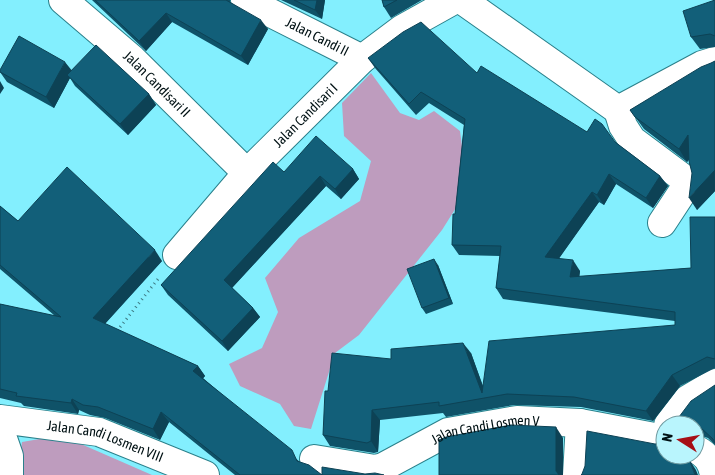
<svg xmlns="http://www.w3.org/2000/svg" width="715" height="475" viewBox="0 0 715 475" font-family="'Asap Condensed',sans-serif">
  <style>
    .green { fill: #be9cbe }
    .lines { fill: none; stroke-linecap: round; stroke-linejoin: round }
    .minor-casing { stroke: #2a808b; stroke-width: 30 }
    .path { stroke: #3d7982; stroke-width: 3; stroke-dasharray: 1 4; stroke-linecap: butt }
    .minor { stroke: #fff; stroke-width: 28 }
    .wall { fill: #0f5268 }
    .shaded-wall { fill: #0d4255 }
    .building { fill: #125f79; stroke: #0d4255 }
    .labels { text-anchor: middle; stroke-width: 5; stroke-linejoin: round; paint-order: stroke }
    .street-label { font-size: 14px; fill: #001114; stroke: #b9f5fd }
  </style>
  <rect width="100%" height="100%" fill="#83effe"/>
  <g class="green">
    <path d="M371,73L400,113L419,120L434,111L460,131L464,161L459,203L442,230L359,335L335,353L311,429L294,426L280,404L240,386L229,364L262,348L278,312L265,278L299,238L360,201L371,161L344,136L342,103Z"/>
    <path d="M51,437L81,444L152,475H17L22,442Z"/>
  </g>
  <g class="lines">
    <g class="minor-casing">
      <g id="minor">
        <path id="s1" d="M63,0L132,59L247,173"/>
        <path id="s2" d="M245,0L362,59"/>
        <path d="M462,0L618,110L702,65L715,61"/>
        <path d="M618,110L623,126L632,140L683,178L685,188L662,223"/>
        <path id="s3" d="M177,255L247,173L362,59L402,29L454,0"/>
        <path id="s4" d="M0,419L99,432L205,475"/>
        <path d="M668,425L688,399L715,383"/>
        <path d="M0,430L9,456V475"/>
        <path d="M695,449C707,454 712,463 714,475"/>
        <path id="s5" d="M314,459L375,469L383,467L448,432L517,420L580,423L665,439"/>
        <path d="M577,475L580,423"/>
      </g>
    </g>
    <path class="path" d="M117,331L158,279"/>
    <use href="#minor" class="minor"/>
  </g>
  <g class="wall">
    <path d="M92,0H230V2L268,29L248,65L172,22L146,51Z"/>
    <path d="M281,0H325L322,19Z"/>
    <path d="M382,0H422L391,18L384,7Z"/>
    <path d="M715,0V47L700,49L691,37Z"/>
    <path d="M368,58L477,73L587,132L615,142L660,176L668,186L653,208L616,184L604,205L599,202L559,258L580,271L579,277L691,268L715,217V368L680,386L653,421L581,407L514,405L446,417L443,413L380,420L378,452L374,453L330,446L323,435L328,391L391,359L471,353L483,386L675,325V321L503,299L496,288L500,256L459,255L452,245L464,125L429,103L416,115L375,68Z"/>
    <path d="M715,61V191L697,210L692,173L689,160L687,162L644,129L630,110Z"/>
    <path d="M0,70L72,71L149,94L156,105L128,135L75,86L70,78L54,108L7,82L0,72Z"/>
    <path d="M353,169L359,179L341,199L326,186L232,288L253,308L260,317L228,351L168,295L161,285L284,172Z"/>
    <path d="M0,206L18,221L162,261L105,324L198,366L205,376L203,378L300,462L322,475L365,474L384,475H235L169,422L160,440L105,418L90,415L79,410L78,414L24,406L21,403L0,398V304L55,316L0,269Z"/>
    <path d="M438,265L453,304L426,314L422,308Z"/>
    <path d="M715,385V445L708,438L695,434V425H673Z"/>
  </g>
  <g class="shaded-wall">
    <path d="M317,0H325L322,19L315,10Z"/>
    <path d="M166,13L172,22L146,51L139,41Z"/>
    <path d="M261,20L268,29L248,65L241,56Z"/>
    <path d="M65,62L73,72L67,75L70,78L54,108L46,97Z"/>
    <path d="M0,81L4,88L0,94Z"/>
    <path d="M149,94L156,105L128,135L120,124Z"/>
    <path d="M688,135L697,147L687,162L679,149Z"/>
    <path d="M353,169L359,179L341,199L335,189Z"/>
    <path d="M715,170V191L697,210L689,198Z"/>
    <path d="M609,174L616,184L604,205L597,195Z"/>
    <path d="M320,176L326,186L230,290L224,280Z"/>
    <path d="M660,176L668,186L653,208L646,198Z"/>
    <path d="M592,192L599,202L553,267L545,257Z"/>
    <path d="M155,250L162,261L100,329L93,318Z"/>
    <path d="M434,259L438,265L453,304L449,298Z"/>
    <path d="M573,260L580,271L578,288L570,277Z"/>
    <path d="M253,308L260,317L228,351L222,341Z"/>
    <path d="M463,343L471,353L487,398L482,393Z"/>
    <path d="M198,366L205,376L201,381L193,371Z"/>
    <path d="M672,375L680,386L653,421L646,411Z"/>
    <path d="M72,399L79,410L78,414L71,403Z"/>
    <path d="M372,410L380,420L378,452L371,441Z"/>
    <path d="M161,412L169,422L160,440L153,429Z"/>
    <path d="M556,427L563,438V475H558L556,471Z"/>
    <path d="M689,459L696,470L698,475H695Z"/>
  </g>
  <g class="building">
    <path d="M95,0H226L261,20L241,56L166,13L139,41Z"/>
    <path d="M294,0H317L315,10Z"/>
    <path d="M382,0H397L384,7Z"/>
    <path d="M715,0V36L710,34L691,37L683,11Z"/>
    <path d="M421,22L477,73L481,66L587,132L595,119L602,124L615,142L660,176L646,198L609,174L597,195L592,192L545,257L573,260L570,277L691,268L690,217H715V359L707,357L672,375L646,411L574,397L507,394L439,406V402L372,410L371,441L367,443L323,435L325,391H328L332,353L391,359V349L463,343L482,393L489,341L675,325V312L496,288L501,246L452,245L453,214H455L465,119L421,92L409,104L368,58L403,32Z"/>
    <path d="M19,36L65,62L46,97L0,72V70Z"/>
    <path d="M96,45L149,94L120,124L67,75Z"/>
    <path d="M715,61V170L689,198L692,173L689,161L688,135L679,149L635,117L630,110L701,67L711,63Z"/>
    <path d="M316,136L353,169L335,189L320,176L224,280L253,308L222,341L161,285L273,162L284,172Z"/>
    <path d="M67,167L155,250L93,318L198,366L193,371L292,450L297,461L309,465L322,475V467L365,474L375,473L384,475H240L161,412L153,429L98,407L83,405L72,399L71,403L16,396L17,393L0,389V304L61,317L0,265V206L18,221Z"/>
    <path d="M434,259L449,298L422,308L407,269Z"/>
    <path d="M715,385V443L713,439L701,428L695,426V425L687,423L682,425H673L691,401Z"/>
    <path d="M511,425L556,427V471L559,475H439V440L446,437Z"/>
    <path d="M587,431L655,444L663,443L665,442V455H684L689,459L695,475H581L582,474L585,466Z"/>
  </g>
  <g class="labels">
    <g class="street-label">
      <text dy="5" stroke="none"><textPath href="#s2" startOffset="81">Jalan Candi II</textPath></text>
      <text dy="5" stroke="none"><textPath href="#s1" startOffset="126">Jalan Candisari II</textPath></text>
      <text dy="5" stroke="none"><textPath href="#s3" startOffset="190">Jalan Candisari I</textPath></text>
      <text dy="5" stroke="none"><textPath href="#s5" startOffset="181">Jalan Candi Losmen V</textPath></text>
      <text dy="5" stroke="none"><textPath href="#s4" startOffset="108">Jalan Candi Losmen VIII</textPath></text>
    </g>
  </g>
  <g transform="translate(680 440) rotate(281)"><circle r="24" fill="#b9f5fd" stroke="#6f9aa0"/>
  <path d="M0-4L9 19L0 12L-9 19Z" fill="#a60f16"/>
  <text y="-8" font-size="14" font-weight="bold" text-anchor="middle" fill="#001114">N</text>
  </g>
</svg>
